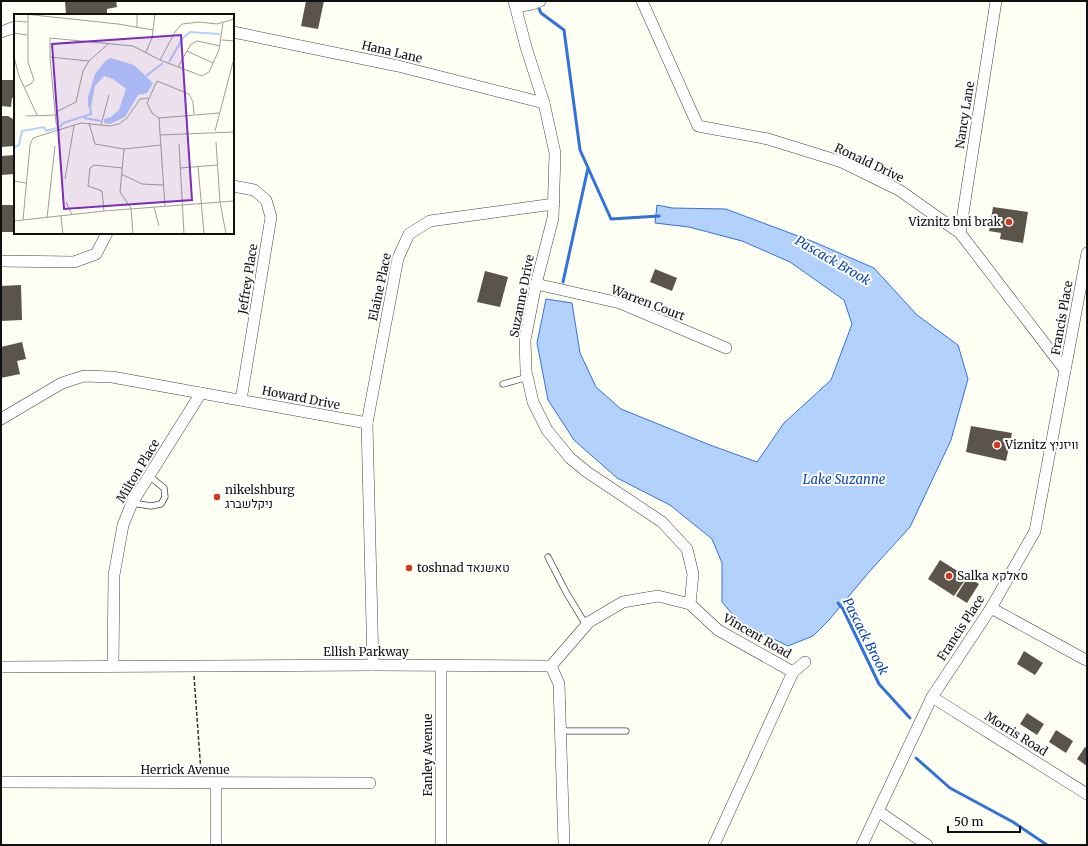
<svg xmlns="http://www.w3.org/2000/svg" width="1088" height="846" viewBox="0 0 1088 846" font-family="Merriweather,Heebo,serif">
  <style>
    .water { fill: #b2d1fc; stroke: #3173db }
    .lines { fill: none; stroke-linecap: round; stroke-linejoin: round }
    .stream { stroke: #3173db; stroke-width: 3 }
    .building { fill: #5a544b }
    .service-casing { stroke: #434343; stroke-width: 7 }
    .minor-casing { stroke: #434343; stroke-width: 12 }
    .path { stroke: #323232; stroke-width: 1.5; stroke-dasharray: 4 2; stroke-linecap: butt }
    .service { stroke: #fff; stroke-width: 5.5 }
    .minor { stroke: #fff; stroke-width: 11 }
    .poi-dot { fill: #d13718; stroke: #fff; stroke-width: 1.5 }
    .labels { text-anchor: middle; stroke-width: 4; stroke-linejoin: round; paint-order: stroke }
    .street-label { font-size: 12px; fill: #101010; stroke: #fff }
    .poi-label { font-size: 12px; fill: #101010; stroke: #fff; text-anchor: start }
    .water-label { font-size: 13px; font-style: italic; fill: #0a45b1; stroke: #fff }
    .inset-river { fill: none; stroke: #b2d1fc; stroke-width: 2 }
    .inset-road { fill: none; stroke: #9f9f99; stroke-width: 1 }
    .view { fill: #7b2cbf; fill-opacity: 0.15; stroke: #7b2cbf; stroke-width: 2 }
    .inset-edge { fill: none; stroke: #101010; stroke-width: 2 }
  </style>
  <rect width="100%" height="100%" fill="#fffff4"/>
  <path class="water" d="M657,205L672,208L726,209L814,242L874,268L917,315L958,345L968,379L951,440L910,527L869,572L829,620L813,636L788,646L739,622L722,602V563L712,539L670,505L617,478L574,440L548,400L537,343L546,299L572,303L580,353L596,387L621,409L710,445L757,462L784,423L831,380L852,324L844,300L790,262L742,241L689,227L655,223Z"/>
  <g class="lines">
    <g class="stream">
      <path d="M537,4L541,13L564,30L580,150L611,219L659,216"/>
      <path d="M563,282L588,168"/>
      <path d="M838,603L843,609L879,684L910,718"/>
      <path d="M916,758L950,788L1013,822L1047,845"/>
    </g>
  </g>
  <g class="building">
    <path d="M65,1H116L117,7L107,9V15H73V13L66,14Z"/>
    <path d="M306,1H324L318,29L301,26Z"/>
    <path d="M1,80H15V98H12L11,107L1,106Z"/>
    <path d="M1,116H8L13,119H15V146L1,147Z"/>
    <path d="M15,155V174L1,175V156Z"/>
    <path d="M1,205H15L14,232H1Z"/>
    <path d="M993,207L1028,212L1023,243L1000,239L1001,233L989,231Z"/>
    <path d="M655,269L677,278L672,291L650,282Z"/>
    <path d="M485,271L508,277L500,307L477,302Z"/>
    <path d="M21,285L22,320L1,321V286Z"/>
    <path d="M22,342L26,359L17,361L20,374L1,378V347Z"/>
    <path d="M971,426L1012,433L1006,461L966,452Z"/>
    <path d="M940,560L967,577L954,596L928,579Z"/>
    <path d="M968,577L979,584L967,603L956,596Z"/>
    <path d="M1024,651L1043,663L1035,675L1017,664Z"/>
    <path d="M1027,713L1044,724L1037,735L1020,724Z"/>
    <path d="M1056,730L1073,741L1066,753L1049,742Z"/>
    <path d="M1085,747L1087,748V766L1077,759Z"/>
  </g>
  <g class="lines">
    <g class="service-casing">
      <g id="service">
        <path d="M503,384L528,377"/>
        <path d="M132,503L151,506L161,504L165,497L164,488L149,476"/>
        <path d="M548,557L566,592L586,625"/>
        <path d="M560,731H626"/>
      </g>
    </g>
    <g class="minor-casing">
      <g id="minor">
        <path d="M514,1L526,47L544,103L555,153L553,218L536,284L525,340L526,371L533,402L547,430L570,458L587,472L662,522L687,549L693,574L690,604"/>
        <path d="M642,1L698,126L768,139L842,162L899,190L960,233L1065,370"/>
        <path d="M516,7L532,4L540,1"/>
        <path d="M1,32L15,27"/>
        <path d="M233,32L398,66L544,103"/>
        <path d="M233,186L254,190L266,200L271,217L241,400"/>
        <path d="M960,233L996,1"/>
        <path d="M1,261L74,262L96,254L107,233"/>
        <path d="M536,284L620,303L726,348"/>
        <path d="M1,419L62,383L84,376L112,377L367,423L373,665"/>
        <path d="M367,423L398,258L409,234L430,221L554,204"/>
        <path d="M991,608L1084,659L1087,660"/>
        <path d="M113,666L114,575L123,525L132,503L201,393"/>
        <path d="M551,666L589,622L623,602L658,596L690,604L718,630L793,672L714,845"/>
        <path d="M551,666L559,684L564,845"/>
        <path d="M1,667L373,665L551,666"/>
        <path d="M793,672L805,662"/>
        <path d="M932,697L1087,794"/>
        <path d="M1,782L370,783"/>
        <path d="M216,783V845"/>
        <path d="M878,811L927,845"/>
        <path d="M441,845V666"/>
        <path d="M862,845L932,697L991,608L1035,531L1087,253"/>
      </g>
    </g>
    <path class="path" d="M194,676L201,772"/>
    <use href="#service" class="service"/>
    <use href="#minor" class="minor"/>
  </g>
  <g class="poi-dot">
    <circle cx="1009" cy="222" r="4"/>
    <circle cx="997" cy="445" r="4"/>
    <circle cx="217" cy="497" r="4"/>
    <circle cx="409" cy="568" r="4"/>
    <circle cx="949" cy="576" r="4"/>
  </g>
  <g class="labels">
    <g class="street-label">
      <text transform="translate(392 52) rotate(13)" y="4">Hana Lane</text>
      <text transform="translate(965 115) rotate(-81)" y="4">Nancy Lane</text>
      <text transform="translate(869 163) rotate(25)" y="4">Ronald Drive</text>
      <text transform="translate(248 279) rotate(-81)" y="4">Jeffrey Place</text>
      <text transform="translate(380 287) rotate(-78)" y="4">Elaine Place</text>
      <text transform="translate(522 296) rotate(-79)" y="4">Suzanne Drive</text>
      <text transform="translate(648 303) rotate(21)" y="4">Warren Court</text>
      <text transform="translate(1062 318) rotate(-80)" y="4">Francis Place</text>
      <text transform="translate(301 398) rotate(11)" y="4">Howard Drive</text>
      <text transform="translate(138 471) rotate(-59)" y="4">Milton Place</text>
      <text transform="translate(961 628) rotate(-57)" y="4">Francis Place</text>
      <text transform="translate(757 636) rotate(30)" y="4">Vincent Road</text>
      <text x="366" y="656">Ellish Parkway</text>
      <text transform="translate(1016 734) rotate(32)" y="4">Morris Road</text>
      <text transform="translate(428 755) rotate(-90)" y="4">Fanley Avenue</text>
      <text x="185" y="774">Herrick Avenue</text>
    </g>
    <g class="poi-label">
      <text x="1001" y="226" text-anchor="end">Viznitz bni brak</text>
      <text x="1005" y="449">Viznitz וויזניץ</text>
      <text x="225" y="494">nikelshburg<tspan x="225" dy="14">ניקלשברג</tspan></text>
      <text x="417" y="572">toshnad טאשנאד</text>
      <text x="957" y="580">Salka סאלקא</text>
    </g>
    <g class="water-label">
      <text transform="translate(833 260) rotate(30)" y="5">Pascack Brook</text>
      <text x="844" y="484">Lake Suzanne</text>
      <text transform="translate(866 636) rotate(63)" y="5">Pascack Brook</text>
    </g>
  </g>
  <g transform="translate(14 14)">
    <rect width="220" height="220" fill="#fffff4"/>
    <path d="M97,44L120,51L139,69L133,79L124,81L111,103L96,110L90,109V105L97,103L105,96L112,75L99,65L90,62L81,72L77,93H74V83L81,60L92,46Z" fill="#b2d1fc"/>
    <path class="inset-river" d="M155,48L169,24L176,18L206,20M132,62L149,49M70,104L87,107M46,113L49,109L77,100L76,92M0,133L5,131L8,117L30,113L32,117L43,114"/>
    <path class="inset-road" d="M10,0L104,10L139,16M123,0V14M0,7L13,8M0,19L13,21M208,26L220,27M173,37L199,49M132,38L138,24L141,0M0,43L5,62L23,101M36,43L75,47M146,46L161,18L168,10L185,8L203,10L220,5M164,53L177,30L183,27L206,32M10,73L17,70L20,66L14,48V0M42,98L62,88L69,57L75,47L94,30M12,102L42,101M145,104L138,99L133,89L143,67L175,80L179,88L180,100M145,104L151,192M145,104L205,99M75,109L81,130L110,135M87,111L95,81M46,117L42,109L36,43V24L119,32L146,46L188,62L195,58L205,36L209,9M201,117L219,48M146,121L220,118M202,128L206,188L212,220M165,130L170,220M184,152L190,220M166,154L204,151M107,160L128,170L150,171M51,165L60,112M0,167L12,169M52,188L58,201M140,193L145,212M90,197L88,177L74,172L76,154L80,151L108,154M47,202L49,220M33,204L41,132M9,206L16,131L19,124L67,109L96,112L105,110L113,104L126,85L134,84M0,207L90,197L220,187M119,220L117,194L106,178L110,135L147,131"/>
    <path class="view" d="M167,21L178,186L50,195L38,30Z"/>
    <rect width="220" height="220" class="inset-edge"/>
  </g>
  <rect width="1088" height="846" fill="none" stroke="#101010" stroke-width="4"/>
  <path d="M948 826v6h72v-6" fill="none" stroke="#101010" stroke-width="2"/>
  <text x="954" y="826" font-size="12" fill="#101010" stroke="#ffffff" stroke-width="3" paint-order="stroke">50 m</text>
</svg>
